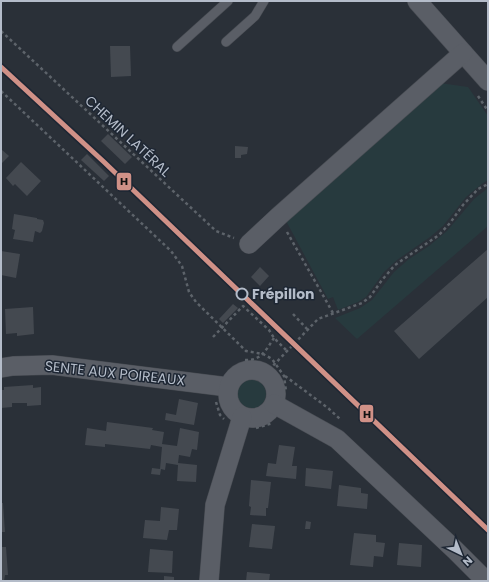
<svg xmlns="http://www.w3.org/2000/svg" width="489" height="582" viewBox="0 0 489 582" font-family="Poppins,sans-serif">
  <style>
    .green { fill: #273a3e }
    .building { fill: #444950 }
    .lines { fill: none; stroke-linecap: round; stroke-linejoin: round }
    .service-casing { stroke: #484c53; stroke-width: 10 }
    .minor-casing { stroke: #484c53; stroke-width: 20 }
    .path { stroke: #5d636a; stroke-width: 2.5; stroke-dasharray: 3 3; stroke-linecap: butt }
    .service { stroke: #5a5e66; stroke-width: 9 }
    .minor { stroke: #5a5e66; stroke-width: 19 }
    .rail-1-casing { stroke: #1d2633; stroke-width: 8 }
    .rail-1 { stroke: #d09187; stroke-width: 5 }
    .stop-dot { fill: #1d2633; stroke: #b4bcc9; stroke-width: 2 }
    .labels { text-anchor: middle; stroke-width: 3; stroke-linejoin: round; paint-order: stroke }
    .street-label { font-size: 14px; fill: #b4bcc9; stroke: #1d2633 }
    .stop-label { font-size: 14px; font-weight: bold; fill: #b4bcc9; stroke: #1d2633; text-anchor: start }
    .line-badge { stroke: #1d2633; stroke-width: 1.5 }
    .pale-badge-label { font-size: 11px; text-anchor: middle; font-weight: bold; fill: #111 }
  </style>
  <rect width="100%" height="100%" fill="#2a3038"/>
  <g class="green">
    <path d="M440,83L468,87L488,116V180L483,183L466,197L443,226L430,237L397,260L384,272L366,297L358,302L338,310L333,297L328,299L285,219Z"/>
    <path d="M488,188V226L357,339L335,318L360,308L372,300L394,272L409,259L429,246L447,231L474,199Z"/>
    <circle cx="251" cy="394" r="15"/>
  </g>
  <g class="building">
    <path d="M110,46H130L131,76L111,77Z"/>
    <path d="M108,134L132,157L125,164L101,141Z"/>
    <path d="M235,146L248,147L247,154L241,155V158H235Z"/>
    <path d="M1,149L9,156L1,164Z"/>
    <path d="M87,154L109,176L104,181L81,160Z"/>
    <path d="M21,162L41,181L27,196L15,184L13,186L6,178Z"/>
    <path d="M14,214L37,218V219L43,220L44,223L42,231L40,233L35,231L33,242L13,239L15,230L12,229Z"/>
    <path d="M488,249V297L419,359L394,331Z"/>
    <path d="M1,251L20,254L16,278L1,275Z"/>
    <path d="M260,267L269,276L260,286L251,277Z"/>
    <path d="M233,304L238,308L223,323L219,319Z"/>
    <path d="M33,307L34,334L17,336V333L6,334L5,309Z"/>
    <path d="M33,385V388L41,387V405L27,406V403H12V407L1,408V390H4V387Z"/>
    <path d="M179,399L198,403L194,425L165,420L166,413L176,415Z"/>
    <path d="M107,422L153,428L152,430L164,432L162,444L177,446L180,428L199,432L197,450L192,449L190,457L179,455L178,463L197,465L196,482L177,481L178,465L166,463L165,470L161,469L160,475L151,474L152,468L160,469L162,447L151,445L150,449L105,444V447L85,445L87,428L106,431Z"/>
    <path d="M279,445L295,447L292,466H297L296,479L266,476L268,463L276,464Z"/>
    <path d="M306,468L333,471L331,489L305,486Z"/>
    <path d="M251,480L271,482L268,508H266V516L250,515L251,507L249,506Z"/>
    <path d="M339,485L361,488V493L368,494L367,509L337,506Z"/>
    <path d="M1,503H3L5,532H1Z"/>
    <path d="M161,507L179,509L177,530H169L167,540L143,538L145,520L160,521Z"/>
    <path d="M306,521L311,522L310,529H305Z"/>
    <path d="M252,524L275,526L272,549L249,547Z"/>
    <path d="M354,533L376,535V542L385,543L383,557L374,556L373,567L350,565Z"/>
    <path d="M399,543L422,545L421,567L397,565Z"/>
    <path d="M1,547H6L8,575H5L4,581H1Z"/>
    <path d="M150,549L173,551L172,573L148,572Z"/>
    <path d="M247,572L270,574L269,581H246Z"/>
    <path d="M164,576L174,577V581H164Z"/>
  </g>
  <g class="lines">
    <g class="service-casing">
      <g id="service">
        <path d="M226,42L255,16L264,1"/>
        <path d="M177,47L228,1"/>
      </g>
    </g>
    <g class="minor-casing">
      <g id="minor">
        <path d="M417,1L488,81"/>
        <path d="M249,244L279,216L463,53"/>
        <path d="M1,368L13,366L52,365L228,387"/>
        <circle cx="252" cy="394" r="24"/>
        <path d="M274,404L337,439L455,550L486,581"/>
        <path d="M209,581L215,505L242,417"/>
      </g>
    </g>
    <g class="path">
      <path d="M1,31L216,231L234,238"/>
      <path d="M1,91L171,251L182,266L189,292L196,302L246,351L263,354L272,359L284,376L286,391"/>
      <path d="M478,96L488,111"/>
      <path d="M287,232L333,313"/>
      <path d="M293,314L307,329"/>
      <path d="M213,337L243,306L269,330L274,338L286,350"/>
      <path d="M245,360C261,361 266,350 274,338"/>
      <path d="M265,374L318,319L362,303L370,297L382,280L395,265L439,235L450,223L463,205L478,189L488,184"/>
      <path d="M285,376L328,408L340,419"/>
      <path d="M216,402L220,415L224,419"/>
      <path d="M256,428L273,423"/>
    </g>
    <use href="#service" class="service"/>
    <use href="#minor" class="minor"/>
    <g class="rail-1-casing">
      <path id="rail-1" d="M1,67L104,162L488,530"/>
    </g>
    <use href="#rail-1" class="rail-1"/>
  </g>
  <circle class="stop-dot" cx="242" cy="294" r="5.5"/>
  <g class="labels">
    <g class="street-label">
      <text transform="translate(128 136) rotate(43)" y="5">CHEMIN LATÉRAL</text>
      <text transform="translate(115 373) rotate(6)" y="5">SENTE AUX POIREAUX</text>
    </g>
    <g class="stop-label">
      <text x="252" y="299">Frépillon</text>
    </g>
  </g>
  <g class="line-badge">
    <rect x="116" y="172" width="16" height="19" rx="4" fill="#d09187"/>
    <rect x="359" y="404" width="15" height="19" rx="4" fill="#d09187"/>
  </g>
  <g class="pale-badge-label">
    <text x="124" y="185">H</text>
    <text x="367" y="418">H</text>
  </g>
  <rect width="489" height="582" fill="none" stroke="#b4bcc9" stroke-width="4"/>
  <g transform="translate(461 554) rotate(137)" stroke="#1d2633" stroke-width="3" paint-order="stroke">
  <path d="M0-3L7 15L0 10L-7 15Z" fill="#b4bcc9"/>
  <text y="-6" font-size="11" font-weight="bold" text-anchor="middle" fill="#b4bcc9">N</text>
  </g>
</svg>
